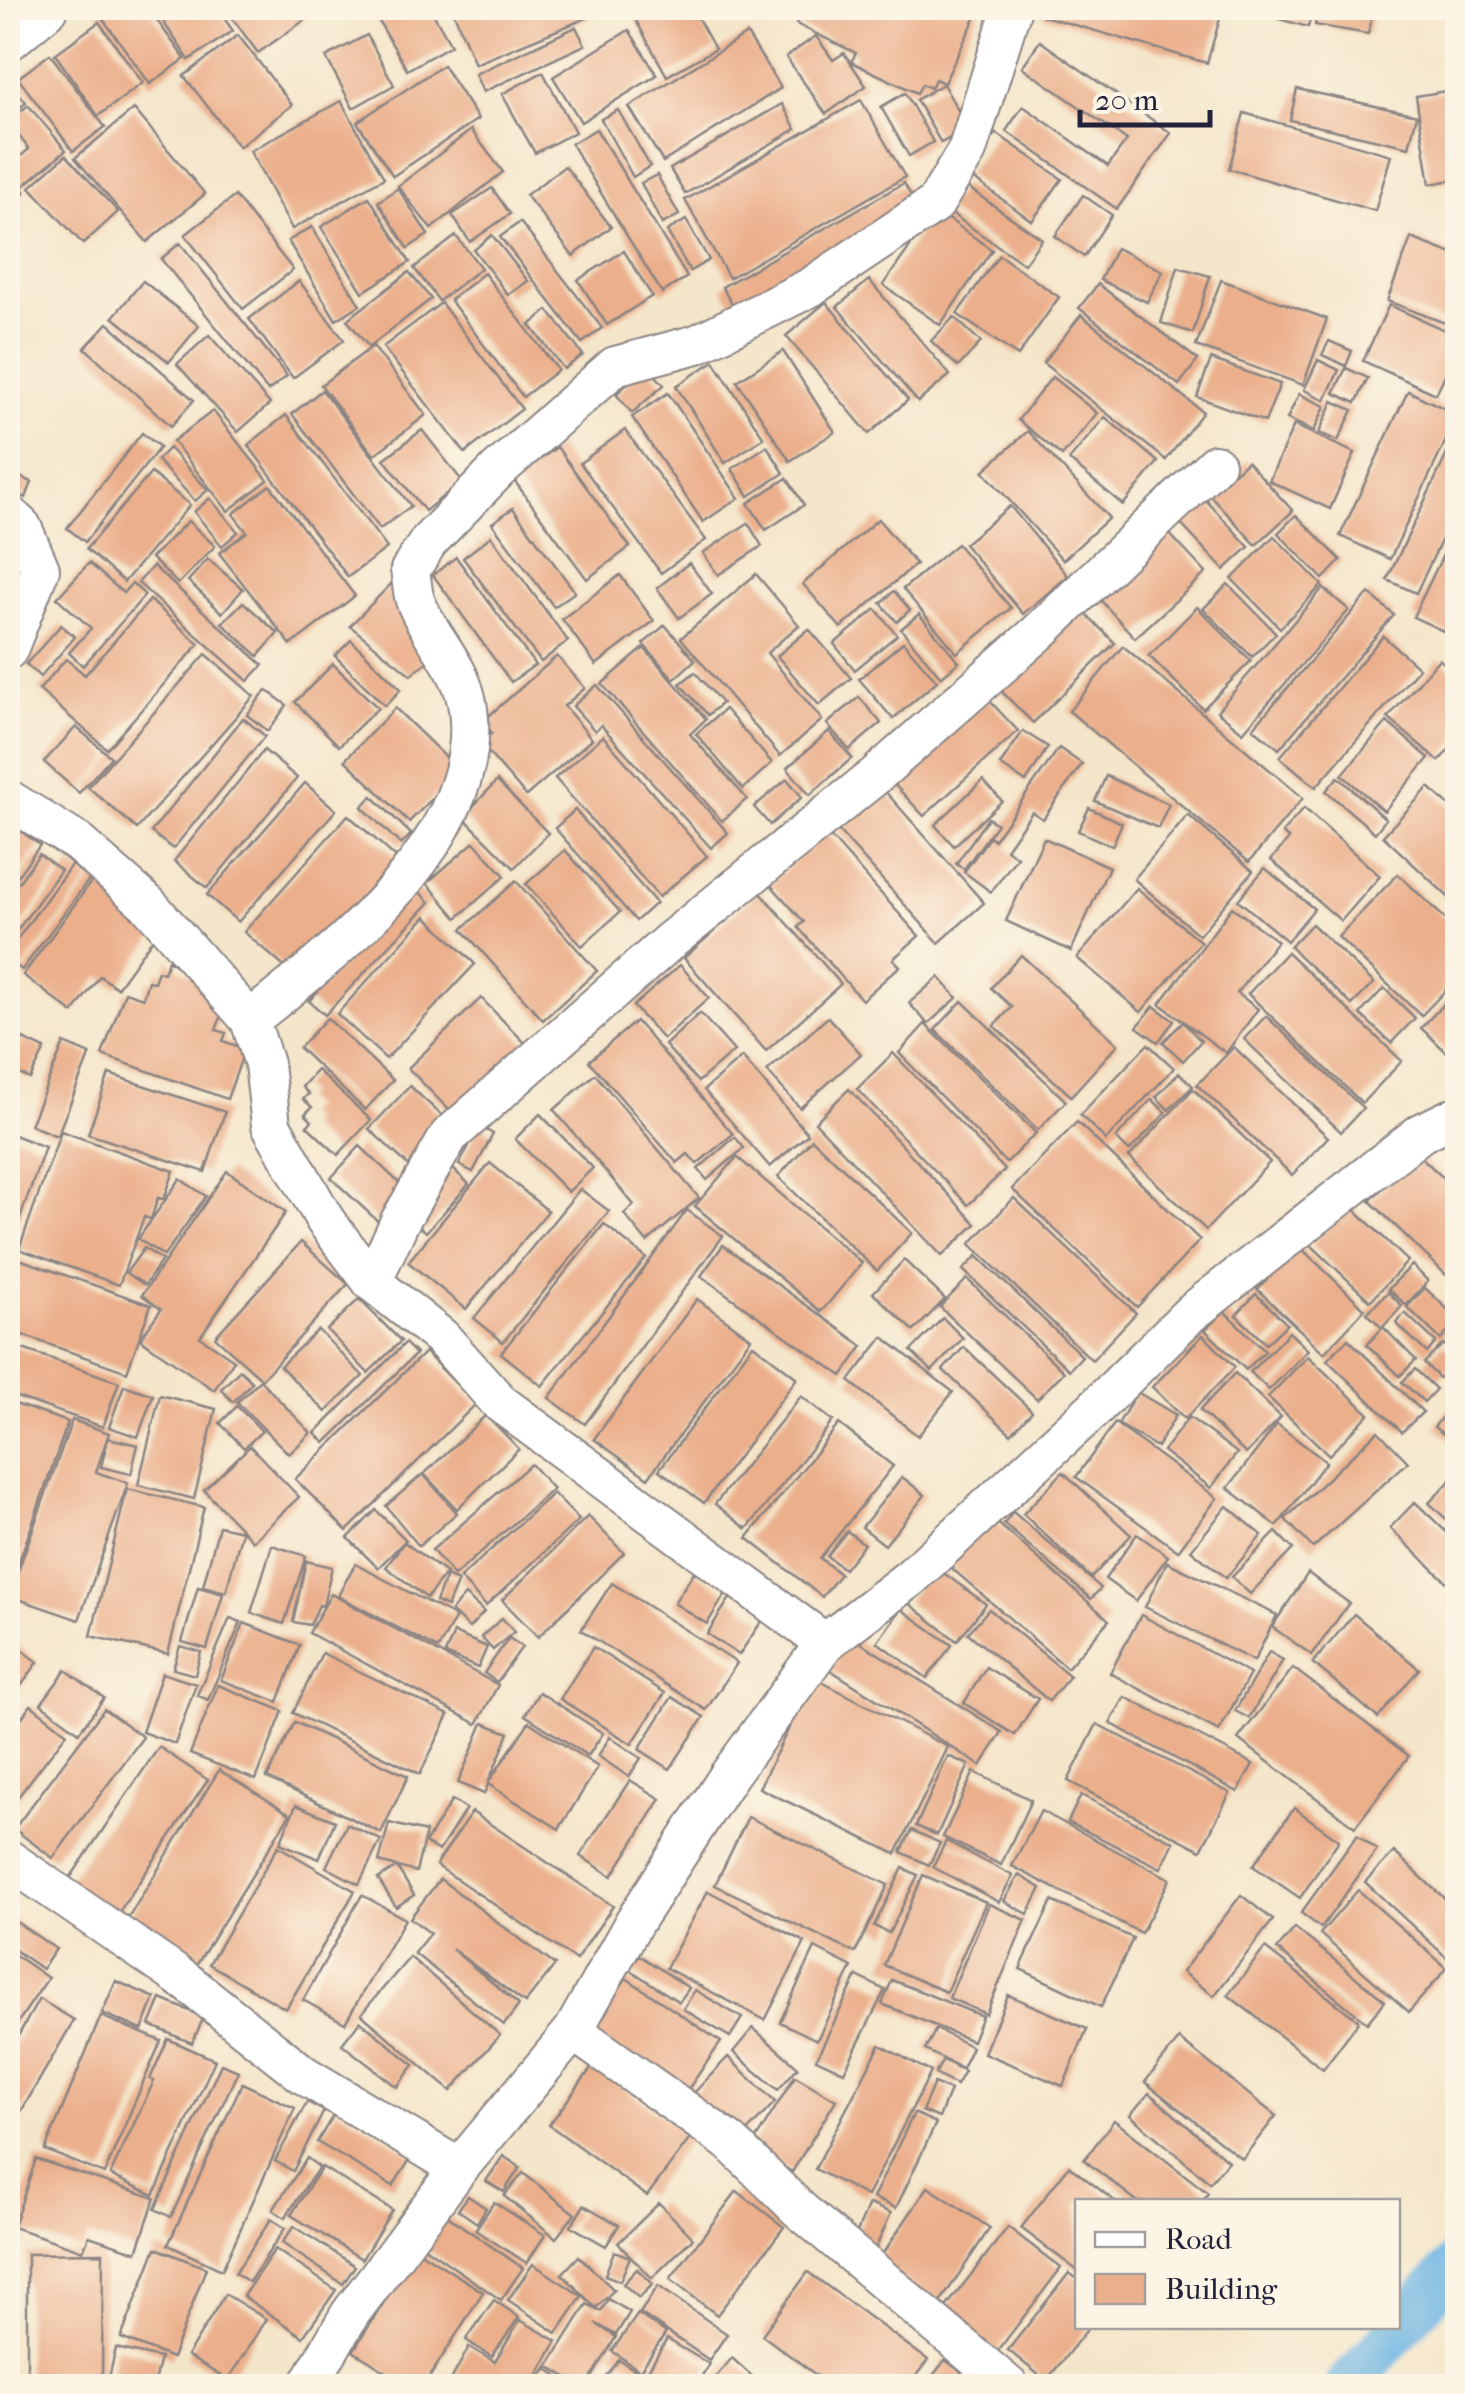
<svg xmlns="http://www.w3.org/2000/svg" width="1465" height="2394" viewBox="0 0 1465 2394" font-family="'IM FELL French Canon',serif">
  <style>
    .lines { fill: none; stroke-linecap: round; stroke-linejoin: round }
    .canal { stroke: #6bb4e3; stroke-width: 45 }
    .building { fill: #ebaf8b }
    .minor-casing { stroke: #8b8483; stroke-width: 42 }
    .minor { stroke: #fff; stroke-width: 38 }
  </style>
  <rect width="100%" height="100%" fill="#fcf5e5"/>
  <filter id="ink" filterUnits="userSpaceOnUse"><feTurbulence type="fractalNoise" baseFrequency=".01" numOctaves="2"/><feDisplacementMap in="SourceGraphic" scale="20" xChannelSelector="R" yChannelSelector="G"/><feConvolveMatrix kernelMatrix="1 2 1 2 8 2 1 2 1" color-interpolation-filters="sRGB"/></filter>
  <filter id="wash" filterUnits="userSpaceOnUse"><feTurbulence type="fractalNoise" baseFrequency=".0048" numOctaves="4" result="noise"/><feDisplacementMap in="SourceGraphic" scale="40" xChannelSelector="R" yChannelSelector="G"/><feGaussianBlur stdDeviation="2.25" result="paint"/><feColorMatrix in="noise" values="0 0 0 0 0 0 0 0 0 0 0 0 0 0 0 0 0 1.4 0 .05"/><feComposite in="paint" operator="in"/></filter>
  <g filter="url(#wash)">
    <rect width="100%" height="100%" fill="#f4e6cb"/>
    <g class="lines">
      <path class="canal" d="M1347,2386L1458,2263"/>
    </g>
    <g id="blocks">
      <g class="building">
        <path d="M95,8H148L185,59L150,84Z"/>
        <path d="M154,8H217L233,31L189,60Z"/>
        <path d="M225,8H313L316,12L258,53Z"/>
        <path d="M384,8H430L451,45L407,70L374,13Z"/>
        <path d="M452,8H611L475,64Z"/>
        <path d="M629,8H692L715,49L667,76Z"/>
        <path d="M804,8H980L944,83L935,79L931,88L922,84L917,93L851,62L856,53L796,24Z"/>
        <path d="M1045,8H1223L1207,63L1043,16Z"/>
        <path d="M1239,8H1314L1308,27Z"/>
        <path d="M1318,8H1373L1368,34L1315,25Z"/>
        <path d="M99,22L143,83L98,116L55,54Z"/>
        <path d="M576,27L585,45L483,92L475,74Z"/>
        <path d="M629,30L657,75L581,122L553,77Z"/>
        <path d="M747,34L781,88L663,162L629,107Z"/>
        <path d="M238,35L292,105L239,147L184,76Z"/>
        <path d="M367,35L394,85L353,108L326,57Z"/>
        <path d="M816,36L833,60L844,53L866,86L826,114L786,57Z"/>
        <path d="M1040,41L1171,133L1117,209L1006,131L1023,106L1108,166L1127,140L1022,67Z"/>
        <path d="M50,54L105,127L73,151L18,78Z"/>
        <path d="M443,65L478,119L393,176L357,122Z"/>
        <path d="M543,72L575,132L535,153L502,94Z"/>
        <path d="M8,82L26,102L8,119Z"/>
        <path d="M943,84L968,128L941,143L916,100Z"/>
        <path d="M1297,89L1417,115L1409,147L1290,120Z"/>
        <path d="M1452,90L1458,179L1430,184L1416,96Z"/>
        <path d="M905,93L933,142L909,156L881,107Z"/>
        <path d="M861,100L905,177L729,278L685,200Z"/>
        <path d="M341,101L384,178L292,229L250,151Z"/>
        <path d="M782,104L796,129L685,194L670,169Z"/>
        <path d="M28,105L66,150L21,188L25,192L8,207V167L29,149L8,122Z"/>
        <path d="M134,109L205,194L147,242L75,158Z"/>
        <path d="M618,110L650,166L633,177L601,119Z"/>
        <path d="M1244,113L1391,155L1375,211L1229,169Z"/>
        <path d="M596,129L687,277L662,293L571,144Z"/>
        <path d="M471,130L503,172L431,229L398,186Z"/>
        <path d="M996,133L1062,179L1032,221L967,174Z"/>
        <path d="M66,155L118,212L83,244L30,187Z"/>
        <path d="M565,166L611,227L573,256L526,195Z"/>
        <path d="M657,175L679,215L662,224L641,183Z"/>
        <path d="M904,183L920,212L738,315L722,287Z"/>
        <path d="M964,185L1042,239L1024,264L946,210Z"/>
        <path d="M398,188L428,235L408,248L378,202Z"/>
        <path d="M492,188L510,214L470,242L452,215Z"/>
        <path d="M1083,195L1112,215L1084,257L1055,236Z"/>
        <path d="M235,196L293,270L243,309L185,235Z"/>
        <path d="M369,197L410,262L363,292L321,227Z"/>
        <path d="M936,210L992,250L940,325L883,285Z"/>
        <path d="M686,220L709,260L690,271L667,231Z"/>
        <path d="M520,222L602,328L582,343L500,237Z"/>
        <path d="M312,227L360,305L336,320L288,241Z"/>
        <path d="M492,235L528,281L508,295L474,250Z"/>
        <path d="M456,236L481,268L439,301L414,268Z"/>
        <path d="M1411,238L1458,256V328L1387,301Z"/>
        <path d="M180,243L287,376L268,391L161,259Z"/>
        <path d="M1116,248L1163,271L1147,302L1100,280Z"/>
        <path d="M624,251L652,296L607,325L578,280Z"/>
        <path d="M999,255L1059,297L1018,356L957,314Z"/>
        <path d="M1178,267L1210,276L1193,333L1161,323Z"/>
        <path d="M409,272L431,299L369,347L347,320Z"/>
        <path d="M484,273L558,370L523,397L450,300Z"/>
        <path d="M869,280L950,375L918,402L837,307Z"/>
        <path d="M1221,280L1327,319L1303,385L1196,346Z"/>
        <path d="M143,281L199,326L169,362L113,317Z"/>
        <path d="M299,281L344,340L293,378L249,319Z"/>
        <path d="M1098,284L1198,360L1179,385L1079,308Z"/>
        <path d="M826,302L908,400L869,434L786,336Z"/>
        <path d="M441,303L522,409L465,453L383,347Z"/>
        <path d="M1389,305L1458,336V347L1436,394L1363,361Z"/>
        <path d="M548,310L583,355L564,369L530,325Z"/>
        <path d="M1081,315L1203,412L1166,460L1043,363Z"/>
        <path d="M954,317L981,342L958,367L931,341Z"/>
        <path d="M108,323L194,400L171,426L85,348Z"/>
        <path d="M209,335L270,404L238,432L177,364Z"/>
        <path d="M1329,341L1352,351L1346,366L1322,355Z"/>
        <path d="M373,346L426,415L374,455L321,385Z"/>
        <path d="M783,351L835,432L790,461L737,381Z"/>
        <path d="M1211,359L1280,384L1265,422L1197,397Z"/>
        <path d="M1318,360L1339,370L1325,400L1304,390Z"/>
        <path d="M714,361L764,438L725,463L676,386Z"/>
        <path d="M647,366L664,385L632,413L616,394Z"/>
        <path d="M1346,368L1368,378L1356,403L1334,393Z"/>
        <path d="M1052,377L1097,413L1062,456L1018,420Z"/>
        <path d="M322,390L411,506L380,529L292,414Z"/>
        <path d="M1408,391L1458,415L1390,559L1340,536Z"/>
        <path d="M668,393L739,498L703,522L632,417Z"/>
        <path d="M1299,394L1325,406L1314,431L1287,419Z"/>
        <path d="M1333,401L1353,410L1338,441L1319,433Z"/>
        <path d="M213,411L268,480L228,511L173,441Z"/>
        <path d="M286,415L387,548L348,577L248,445Z"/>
        <path d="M1105,417L1158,462L1123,505L1069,460Z"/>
        <path d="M1294,425L1355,453L1330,509L1269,481Z"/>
        <path d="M422,430L462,481L425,511L384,459Z"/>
        <path d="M625,430L706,540L661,573L580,463Z"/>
        <path d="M1028,431L1109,518L1063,560L983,471Z"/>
        <path d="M1458,431V506L1416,593L1387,580Z"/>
        <path d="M142,433L160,447L85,542L67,528Z"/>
        <path d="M767,446L784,473L749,496L732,469Z"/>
        <path d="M557,447L630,547L587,579L513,479Z"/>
        <path d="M169,448L208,490L195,501L157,460Z"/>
        <path d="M1247,461L1293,511L1256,545L1210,495Z"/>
        <path d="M8,472L32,482L26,498L8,491Z"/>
        <path d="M151,473L190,505L124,582L86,549Z"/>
        <path d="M787,478L804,505L766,530L748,503Z"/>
        <path d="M270,485L355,596L291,645L219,553L247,532L233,514Z"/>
        <path d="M210,498L238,532L222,546L194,512Z"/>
        <path d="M1205,499L1249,547L1224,570L1180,523Z"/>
        <path d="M1010,506L1068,576L1023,614L964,544Z"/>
        <path d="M513,508L575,592L554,607L492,523Z"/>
        <path d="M1296,515L1341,560L1323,579L1278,533Z"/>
        <path d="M878,519L916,564L841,628L803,584Z"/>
        <path d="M188,521L215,546L178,584L151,558Z"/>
        <path d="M748,523L762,546L718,575L703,553Z"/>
        <path d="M1458,524V638L1413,617Z"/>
        <path d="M1166,530L1206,573L1135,638L1095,594Z"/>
        <path d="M491,536L568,641L541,662L463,558Z"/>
        <path d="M1274,536L1322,585L1280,628L1232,579Z"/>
        <path d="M957,544L1011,608L957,653L903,589Z"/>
        <path d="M456,557L535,665L511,682L433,575Z"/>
        <path d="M208,559L243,589L222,613L188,581Z"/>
        <path d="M89,563L123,593L132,583L145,595L83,666L69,653L91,628L57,598Z"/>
        <path d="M689,563L712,594L679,618L657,588Z"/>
        <path d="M153,566L263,665L248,681L138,583Z"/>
        <path d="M756,574L799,625L767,653L822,720L780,756L681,638Z"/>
        <path d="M620,575L654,621L596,665L562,619Z"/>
        <path d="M393,582L441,650L411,675L350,626Z"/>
        <path d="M1228,584L1276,633L1252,657L1203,609Z"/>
        <path d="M1323,588L1349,610L1243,732L1217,711Z"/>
        <path d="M894,591L910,610L897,622L881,603Z"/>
        <path d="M1369,593L1394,615L1279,749L1253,728Z"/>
        <path d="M150,600L199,644L107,749L39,690L66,659L85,675Z"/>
        <path d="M243,602L278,633L258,656L222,623Z"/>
        <path d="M1078,606L1115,643L1033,723L997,687Z"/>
        <path d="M1197,607L1251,661L1203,709L1149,656Z"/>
        <path d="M876,609L897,635L855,670L834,644Z"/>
        <path d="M919,614L959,662L941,677L901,629Z"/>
        <path d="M61,625L75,637L40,677L26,664Z"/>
        <path d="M665,625L695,660L674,679L643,644Z"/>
        <path d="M809,629L851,678L819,705L777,656Z"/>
        <path d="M1383,636L1419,668L1316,787L1280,757Z"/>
        <path d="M351,640L401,689L385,706L335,656Z"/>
        <path d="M903,642L937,681L893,719L859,679Z"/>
        <path d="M1123,646L1303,798L1249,862L1069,711Z"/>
        <path d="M644,648L706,719L690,734L747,799L722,821L602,684Z"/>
        <path d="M206,654L254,696L137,829L88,787Z"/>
        <path d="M557,656L585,688L564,706L592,739L526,796L480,743L492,733L483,721Z"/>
        <path d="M1439,659L1458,674V739L1439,761L1388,718Z"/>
        <path d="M333,664L378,708L339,746L295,702Z"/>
        <path d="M695,672L722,703L708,715L680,684Z"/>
        <path d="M597,685L728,833L711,848L601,725L595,731L573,706Z"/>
        <path d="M266,690L287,705L268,731L247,715Z"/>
        <path d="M859,697L881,723L849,750L827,724Z"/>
        <path d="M987,698L1018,731L924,816L894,784Z"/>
        <path d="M395,708L460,771L409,822L345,760Z"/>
        <path d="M725,709L772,763L743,789L696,734Z"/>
        <path d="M243,718L265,736L173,849L151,832Z"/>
        <path d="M1387,722L1429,758L1384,811L1342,775Z"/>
        <path d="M76,727L111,757L79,793L44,762Z"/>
        <path d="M829,731L852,758L810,795L787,768Z"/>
        <path d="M1023,731L1048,747L1026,782L1000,765Z"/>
        <path d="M603,736L707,856L659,897L555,778Z"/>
        <path d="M1059,748L1082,764L1043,819L1032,812L1006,849L1017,857L991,892L964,872L990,836L994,840Z"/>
        <path d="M264,750L297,778L207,888L174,861Z"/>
        <path d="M1106,776L1169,804L1158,828L1095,801Z"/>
        <path d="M1338,777L1386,819L1375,833L1326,791Z"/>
        <path d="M787,779L802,797L770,825L754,807Z"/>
        <path d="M983,780L1002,801L954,846L935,825Z"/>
        <path d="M497,781L548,833L514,868L463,817Z"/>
        <path d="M305,783L336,810L238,922L207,895Z"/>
        <path d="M1429,787L1458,814V906L1383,836Z"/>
        <path d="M884,790L984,903L939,943L838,830Z"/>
        <path d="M372,796L411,834L401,845L362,807Z"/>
        <path d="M1089,808L1122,823L1112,846L1078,831Z"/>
        <path d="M1304,808L1380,876L1341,921L1271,860L1289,839L1282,833Z"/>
        <path d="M575,810L656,903L636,921L555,828Z"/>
        <path d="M348,815L400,861L297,978L244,932Z"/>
        <path d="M1188,815L1253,871L1199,935L1134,879Z"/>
        <path d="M988,818L997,824L964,869L956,864Z"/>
        <path d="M8,822L40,845L8,889Z"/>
        <path d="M827,833L919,936L893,959L900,966L862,1000L798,927L804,922L770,884Z"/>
        <path d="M1044,838L1109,867L1071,951L1006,921Z"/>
        <path d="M474,842L505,876L457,918L427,883Z"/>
        <path d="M565,850L620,912L582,946L526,884Z"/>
        <path d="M39,854L61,870L8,943V897Z"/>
        <path d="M71,865L90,878L22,970L8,960V952Z"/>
        <path d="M1265,868L1314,909L1287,941L1238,900Z"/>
        <path d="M1398,874L1458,931V977L1421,1016L1338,937Z"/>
        <path d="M94,878L161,927L117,988L100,976L73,1013L23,975Z"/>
        <path d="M516,881L597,971L543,1020L462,929Z"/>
        <path d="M414,887L430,902L325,1015L309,1001Z"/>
        <path d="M1137,888L1201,942L1141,1012L1077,958Z"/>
        <path d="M759,891L841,984L766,1051L684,958Z"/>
        <path d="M1232,907L1277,941L1237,993L1258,1009L1226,1053L1160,1004Z"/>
        <path d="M426,916L475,964L386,1059L337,1014Z"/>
        <path d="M1312,924L1374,983L1352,1005L1290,947Z"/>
        <path d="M1287,952L1402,1061L1362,1103L1248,994Z"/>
        <path d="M1021,955L1118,1044L1071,1096L994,1026L1012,1007L991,988Z"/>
        <path d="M168,960L207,988L225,1007L216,1030L226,1033L223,1041L245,1049L227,1099L102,1055L125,992L143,998L148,981L154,982L158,971L164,973Z"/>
        <path d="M680,965L709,998L663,1039L633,1006Z"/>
        <path d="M939,977L957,998L928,1024L909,1003Z"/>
        <path d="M1384,988L1415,1018L1391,1043L1360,1014Z"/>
        <path d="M1458,989V1063L1421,1028Z"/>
        <path d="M481,998L526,1044L453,1114L408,1068Z"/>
        <path d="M962,1001L1066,1101L1038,1130L935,1030Z"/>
        <path d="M1154,1006L1174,1021L1158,1042L1137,1027Z"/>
        <path d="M700,1013L734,1051L698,1082L665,1045Z"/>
        <path d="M1266,1016L1363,1108L1341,1132L1244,1039Z"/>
        <path d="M828,1017L861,1054L800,1108L767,1071Z"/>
        <path d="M327,1018L393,1080L365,1110L299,1048Z"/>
        <path d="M636,1021L733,1134L697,1164L688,1154L677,1163L589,1061Z"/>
        <path d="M1183,1022L1201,1041L1183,1061L1163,1042Z"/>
        <path d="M925,1024L1036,1133L1006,1163L899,1053Z"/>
        <path d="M23,1039L45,1049L30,1079L8,1069Z"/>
        <path d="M64,1043L90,1054L57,1136L30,1125Z"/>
        <path d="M1148,1044L1174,1068L1106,1140L1080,1115Z"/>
        <path d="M1234,1047L1328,1137L1292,1175L1197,1085Z"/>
        <path d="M893,1053L1005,1170L968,1205L857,1089Z"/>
        <path d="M742,1057L808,1134L770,1167L704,1090Z"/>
        <path d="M317,1070L371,1120L338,1155L307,1126L312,1121L305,1114L312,1107L303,1099L309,1094L302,1087Z"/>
        <path d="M1179,1073L1193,1086L1169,1110L1156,1097Z"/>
        <path d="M109,1074L225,1112L205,1172L88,1134Z"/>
        <path d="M595,1074L699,1198L647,1242L624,1214L634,1205L554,1110Z"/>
        <path d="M410,1086L450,1123L409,1166L369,1129Z"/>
        <path d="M849,1089L976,1224L942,1256L815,1122Z"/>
        <path d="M1193,1089L1270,1162L1206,1230L1129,1157Z"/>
        <path d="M1152,1099L1166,1113L1129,1151L1116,1138Z"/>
        <path d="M540,1114L593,1168L568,1192L515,1139Z"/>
        <path d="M1077,1122L1200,1240L1137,1307L1012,1189Z"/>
        <path d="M479,1126L493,1134L473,1172L459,1165Z"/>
        <path d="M61,1131L174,1171L164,1199L158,1198L151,1219L144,1217L119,1285L19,1249Z"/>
        <path d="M11,1134L45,1147L18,1224L8,1220Z"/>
        <path d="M735,1137L744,1148L707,1180L698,1169Z"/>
        <path d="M812,1139L912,1233L877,1271L778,1177Z"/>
        <path d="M360,1146L412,1195L383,1226L331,1178Z"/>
        <path d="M1417,1153L1458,1192V1263L1446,1275L1370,1201Z"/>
        <path d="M737,1157L862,1263L821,1312L695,1206Z"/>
        <path d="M490,1163L548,1211L466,1309L408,1262Z"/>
        <path d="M452,1168L469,1184L426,1232L408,1216Z"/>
        <path d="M227,1171L286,1212L200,1337L234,1360L214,1390L140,1339L161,1309L142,1295Z"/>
        <path d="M180,1179L206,1196L164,1256L138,1239Z"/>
        <path d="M580,1189L609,1211L503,1342L474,1318Z"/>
        <path d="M1014,1198L1136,1313L1092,1360L970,1244Z"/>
        <path d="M1350,1205L1408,1261L1370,1301L1311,1245Z"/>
        <path d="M687,1210L723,1236L585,1424L549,1398Z"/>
        <path d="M604,1224L646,1258L542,1386L501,1353Z"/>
        <path d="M301,1242L348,1284L262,1379L215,1337Z"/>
        <path d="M723,1245L863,1346L842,1376L701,1276Z"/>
        <path d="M1299,1246L1365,1309L1324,1353L1257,1289Z"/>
        <path d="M144,1248L162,1260L145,1285L126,1273Z"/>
        <path d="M977,1256L1082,1356L1069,1370L963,1270Z"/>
        <path d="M19,1259L151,1305L127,1372L8,1330V1292Z"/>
        <path d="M904,1260L945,1299L914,1331L873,1293Z"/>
        <path d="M1412,1265L1428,1281L1406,1305L1388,1289Z"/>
        <path d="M967,1279L1064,1372L1037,1399L940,1307Z"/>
        <path d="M1425,1288L1458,1319L1441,1340L1407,1307Z"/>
        <path d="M1388,1292L1402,1306L1382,1328L1367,1313Z"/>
        <path d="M1256,1294L1287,1324L1266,1344L1236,1315Z"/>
        <path d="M359,1299L401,1341L368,1373L327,1330Z"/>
        <path d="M697,1299L751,1338L648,1478L594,1439Z"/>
        <path d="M1224,1311L1265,1351L1246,1370L1205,1330Z"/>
        <path d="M1405,1313L1436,1342L1427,1353L1396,1323Z"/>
        <path d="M943,1318L963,1338L932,1371L911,1351Z"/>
        <path d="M1383,1327L1416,1360L1400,1376L1367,1345Z"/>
        <path d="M318,1330L363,1376L326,1412L280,1366Z"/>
        <path d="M1289,1332L1308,1350L1269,1390L1250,1372Z"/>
        <path d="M1203,1335L1235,1367L1185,1419L1152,1387Z"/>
        <path d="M883,1337L953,1392L918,1436L849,1381Z"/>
        <path d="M1348,1339L1423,1412L1402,1432L1327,1360Z"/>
        <path d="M405,1343L416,1354L325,1443L315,1433Z"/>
        <path d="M8,1344L119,1382L103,1427L8,1394Z"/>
        <path d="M753,1344L797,1378L704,1503L659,1470Z"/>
        <path d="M1443,1344L1458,1359L1439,1378L1424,1363Z"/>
        <path d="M964,1347L1032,1411L1011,1434L943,1370Z"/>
        <path d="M425,1352L476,1404L347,1531L295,1479Z"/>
        <path d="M1308,1356L1369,1414L1329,1455L1268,1397Z"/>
        <path d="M1415,1369L1436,1389L1424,1402L1402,1382Z"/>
        <path d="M240,1370L252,1382L233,1402L221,1389Z"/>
        <path d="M1235,1373L1281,1417L1246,1454L1200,1410Z"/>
        <path d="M260,1380L311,1433L289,1454L237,1402Z"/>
        <path d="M124,1385L153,1395L138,1437L109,1427Z"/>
        <path d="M1137,1392L1176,1415L1157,1447L1118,1424Z"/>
        <path d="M160,1395L216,1409L194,1499L138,1485Z"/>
        <path d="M801,1396L833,1421L747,1529L715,1504Z"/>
        <path d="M1458,1397V1445L1434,1427Z"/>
        <path d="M15,1404L68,1422L8,1593V1424Z"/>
        <path d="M237,1406L262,1431L244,1448L220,1423Z"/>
        <path d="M486,1415L519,1449L457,1509L424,1474Z"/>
        <path d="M1189,1417L1237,1453L1211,1488L1163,1451Z"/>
        <path d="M72,1420L109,1433L96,1472L128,1483L79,1620L9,1596Z"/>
        <path d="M1115,1423L1217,1498L1178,1551L1076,1477Z"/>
        <path d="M839,1424L893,1466L820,1558L840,1574L822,1597L747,1538Z"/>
        <path d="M1277,1424L1326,1462L1277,1526L1228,1488Z"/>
        <path d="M1378,1431L1408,1462L1313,1548L1285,1519Z"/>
        <path d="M108,1438L138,1445L131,1474L101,1467Z"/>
        <path d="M250,1446L299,1497L253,1541L204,1490Z"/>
        <path d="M531,1464L553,1489L454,1576L432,1550Z"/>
        <path d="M1063,1472L1131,1535L1091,1578L1023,1514Z"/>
        <path d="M423,1474L457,1513L419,1546L386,1506Z"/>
        <path d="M902,1477L925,1495L885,1545L862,1527Z"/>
        <path d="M1451,1480L1458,1486V1530L1429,1503Z"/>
        <path d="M127,1489L204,1507L168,1654L91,1636Z"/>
        <path d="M553,1493L579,1520L486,1606L460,1578Z"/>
        <path d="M1415,1502L1458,1543L1456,1591L1390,1528Z"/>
        <path d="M1227,1506L1262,1535L1226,1578L1191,1550Z"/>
        <path d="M376,1510L406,1540L378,1568L348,1538Z"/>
        <path d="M1013,1512L1101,1588L1091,1599L1004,1524Z"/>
        <path d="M588,1516L624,1553L538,1637L502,1600Z"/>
        <path d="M992,1518L1109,1620L1067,1668L949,1566Z"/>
        <path d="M219,1526L242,1531L226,1592L203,1586Z"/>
        <path d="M847,1531L864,1544L844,1569L827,1556Z"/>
        <path d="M1276,1532L1293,1549L1250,1594L1232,1577Z"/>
        <path d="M1137,1534L1168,1556L1136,1601L1105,1579Z"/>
        <path d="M404,1542L446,1573L427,1598L386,1567Z"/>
        <path d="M272,1545L306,1556L284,1624L251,1613Z"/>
        <path d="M306,1561L332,1567L323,1606L319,1605L310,1625L293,1622Z"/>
        <path d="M1167,1562L1277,1615L1254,1661L1145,1607Z"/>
        <path d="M355,1564L456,1617L438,1649L338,1596Z"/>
        <path d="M934,1566L986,1604L957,1641L907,1602Z"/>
        <path d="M694,1572L726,1593L707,1624L674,1603Z"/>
        <path d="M1308,1573L1349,1603L1312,1655L1272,1627Z"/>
        <path d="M446,1576L458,1581L447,1607L436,1602Z"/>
        <path d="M612,1583L737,1663L706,1710L581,1630Z"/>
        <path d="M198,1587L223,1594L207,1649L182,1642Z"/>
        <path d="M331,1594L498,1685L477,1724L309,1633Z"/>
        <path d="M465,1595L484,1612L469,1628L451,1611Z"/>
        <path d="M730,1598L763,1619L739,1655L707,1634Z"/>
        <path d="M901,1609L952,1645L927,1678L877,1642Z"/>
        <path d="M989,1609L1070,1676L1049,1701L968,1633Z"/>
        <path d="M1354,1614L1419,1669L1378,1718L1313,1663Z"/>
        <path d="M1141,1615L1250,1674L1219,1731L1110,1673Z"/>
        <path d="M230,1618L241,1622L208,1700L197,1695Z"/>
        <path d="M502,1618L514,1632L493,1650L481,1637Z"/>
        <path d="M244,1623L300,1645L278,1702L221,1680Z"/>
        <path d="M454,1633L487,1647L478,1668L445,1654Z"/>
        <path d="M850,1636L1002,1732L981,1766L829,1669Z"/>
        <path d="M509,1638L522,1647L497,1682L484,1673Z"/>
        <path d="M8,1639L38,1662L8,1704Z"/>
        <path d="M180,1646L201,1652L195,1675L173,1669Z"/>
        <path d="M593,1647L665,1693L632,1744L560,1699Z"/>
        <path d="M1269,1652L1283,1660L1249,1718L1235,1711Z"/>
        <path d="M322,1653L449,1715L420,1774L293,1713Z"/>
        <path d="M986,1667L1038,1699L1015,1735L964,1703Z"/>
        <path d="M1293,1668L1409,1756L1355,1827L1238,1739Z"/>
        <path d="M66,1670L104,1698L79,1732L41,1704Z"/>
        <path d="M162,1673L196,1684L175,1744L142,1732Z"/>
        <path d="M814,1678L948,1747L896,1854L759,1788Z"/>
        <path d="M218,1685L283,1711L256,1780L190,1754Z"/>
        <path d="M539,1692L603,1733L588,1756L525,1715Z"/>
        <path d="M672,1697L704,1717L670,1769L639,1749Z"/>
        <path d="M1125,1697L1253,1764L1238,1792L1110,1723Z"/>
        <path d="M31,1705L67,1733L8,1810V1736Z"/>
        <path d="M104,1709L143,1737L53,1858L14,1829Z"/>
        <path d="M295,1722L408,1776L381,1833L267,1778Z"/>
        <path d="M529,1722L598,1767L559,1829L488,1784L484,1794L458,1783L483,1723L509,1733L488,1783Z"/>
        <path d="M1097,1724L1230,1793L1201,1850L1068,1781Z"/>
        <path d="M610,1737L641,1758L629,1777L598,1756Z"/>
        <path d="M159,1747L208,1780L113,1921L64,1887Z"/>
        <path d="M948,1756L969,1765L937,1835L916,1826Z"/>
        <path d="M219,1770L290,1814L193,1971L122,1928Z"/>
        <path d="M974,1772L1031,1800L1001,1865L943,1837Z"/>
        <path d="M630,1780L661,1799L612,1876L580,1856Z"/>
        <path d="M1081,1795L1174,1842L1161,1868L1068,1822Z"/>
        <path d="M452,1800L466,1809L439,1851L425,1843Z"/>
        <path d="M296,1805L335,1821L319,1859L280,1843Z"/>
        <path d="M1294,1808L1339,1840L1300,1898L1253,1866Z"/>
        <path d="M1041,1811L1170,1879L1141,1933L1012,1866Z"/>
        <path d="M472,1812L613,1906L576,1960L436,1865Z"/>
        <path d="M748,1817L888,1885L855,1953L715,1885Z"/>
        <path d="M389,1823L426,1832L416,1872L379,1862Z"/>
        <path d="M347,1824L381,1840L359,1884L326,1867Z"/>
        <path d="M912,1830L940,1843L929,1865L901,1852Z"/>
        <path d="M1357,1835L1377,1850L1321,1928L1301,1913Z"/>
        <path d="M946,1841L1013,1876L999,1902L933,1867Z"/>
        <path d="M278,1846L355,1891L286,2009L209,1964Z"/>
        <path d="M1394,1852L1458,1911V1944L1446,1957L1365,1882Z"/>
        <path d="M397,1867L414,1895L396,1907L378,1879Z"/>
        <path d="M903,1868L918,1875L889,1933L874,1926Z"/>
        <path d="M923,1875L986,1902L946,1992L884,1965Z"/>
        <path d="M1019,1875L1041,1888L1028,1914L1004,1901Z"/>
        <path d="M440,1879L555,1965L525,2003L452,1949L519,2005L504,2025L414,1953L430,1933L410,1918Z"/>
        <path d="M1358,1890L1447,1968L1409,2012L1320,1934Z"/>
        <path d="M708,1891L805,1942L765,2020L666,1968Z"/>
        <path d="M362,1895L405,1919L345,2023L303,2000Z"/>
        <path d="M1241,1895L1273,1920L1214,1996L1182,1972Z"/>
        <path d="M1052,1901L1133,1938L1101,2007L1020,1969Z"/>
        <path d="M989,1904L1026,1920L986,2014L949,1998Z"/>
        <path d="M9,1917L56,1949L42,1969L8,1945Z"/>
        <path d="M1295,1928L1385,2001L1367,2023L1277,1949Z"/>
        <path d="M815,1948L852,1967L817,2040L780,2022Z"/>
        <path d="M1265,1948L1359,2021L1323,2069L1228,1995Z"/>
        <path d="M8,1950L48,1978L8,2037Z"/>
        <path d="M639,1955L689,1988L679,2002L629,1969Z"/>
        <path d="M410,1957L500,2035L451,2091L361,2014Z"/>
        <path d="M857,1976L885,1990L844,2072L816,2059Z"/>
        <path d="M626,1978L721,2042L684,2095L590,2032Z"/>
        <path d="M892,1980L982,2016L972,2041L882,2004Z"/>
        <path d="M116,1981L155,1998L142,2030L102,2013Z"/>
        <path d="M695,1990L742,2018L730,2037L683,2009Z"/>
        <path d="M1008,1995L1087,2029L1063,2086L984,2053Z"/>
        <path d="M39,1999L74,2020L8,2134V2054Z"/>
        <path d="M161,1999L204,2017L192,2043L150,2025Z"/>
        <path d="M101,2016L161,2041L104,2174L45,2150Z"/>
        <path d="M360,2021L414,2065L397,2087L342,2044Z"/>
        <path d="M753,2028L798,2067L778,2090L733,2052Z"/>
        <path d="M936,2029L972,2047L962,2068L925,2050Z"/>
        <path d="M168,2039L215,2060L154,2195L110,2175L154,2081L150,2079Z"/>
        <path d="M1179,2039L1276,2116L1242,2159L1145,2082Z"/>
        <path d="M880,2045L931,2072L867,2196L815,2169Z"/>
        <path d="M728,2057L775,2102L740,2139L693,2094Z"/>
        <path d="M943,2060L964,2071L956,2085L935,2074Z"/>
        <path d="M221,2064L238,2071L171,2217L155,2209Z"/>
        <path d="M593,2066L691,2137L647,2196L549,2125Z"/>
        <path d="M795,2076L836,2100L792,2172L751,2147Z"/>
        <path d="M242,2083L295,2108L222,2270L168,2245Z"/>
        <path d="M934,2083L950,2090L939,2118L922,2111Z"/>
        <path d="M1149,2093L1228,2161L1210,2183L1130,2115Z"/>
        <path d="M307,2102L324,2111L293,2171L275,2161Z"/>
        <path d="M337,2109L413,2155L393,2186L317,2142Z"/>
        <path d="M914,2113L936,2123L896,2208L873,2198Z"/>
        <path d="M1114,2120L1208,2193L1202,2202H1138L1084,2160Z"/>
        <path d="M503,2156L520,2167L504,2192L486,2181Z"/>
        <path d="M307,2158L319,2167L285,2218L273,2210Z"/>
        <path d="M36,2159L155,2198L137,2252L89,2236L83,2251L13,2227Z"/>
        <path d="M1069,2166L1116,2202H1078V2271L1021,2228Z"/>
        <path d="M322,2167L392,2210L362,2259L291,2215Z"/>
        <path d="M523,2173L575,2214L556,2238L504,2196Z"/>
        <path d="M928,2187L990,2228L939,2304L877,2262Z"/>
        <path d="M737,2191L784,2227L717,2315L670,2279Z"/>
        <path d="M468,2196L486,2208L477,2223L458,2210Z"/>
        <path d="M494,2202L545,2235L527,2263L475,2230Z"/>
        <path d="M659,2203L693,2238L652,2278L618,2243Z"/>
        <path d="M869,2204L891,2213L872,2256L851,2246Z"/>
        <path d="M584,2205L619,2225L606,2246L571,2226Z"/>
        <path d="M440,2211L523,2268L501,2300L417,2242Z"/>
        <path d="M271,2219L285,2228L249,2282L235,2273Z"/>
        <path d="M294,2226L355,2266L343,2284L282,2243Z"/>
        <path d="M1008,2227L1061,2268L997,2352L943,2311Z"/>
        <path d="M156,2248L206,2268L172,2358L121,2338Z"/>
        <path d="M275,2249L336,2290L303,2337L243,2296Z"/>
        <path d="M417,2250L483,2292L424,2386H409L353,2351Z"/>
        <path d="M614,2251L630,2257L620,2281L605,2275Z"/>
        <path d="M103,2253L102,2379H27V2254Z"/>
        <path d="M579,2256L614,2290L596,2308L562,2274Z"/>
        <path d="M533,2264L582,2296L557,2333L508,2300Z"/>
        <path d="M637,2269L653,2284L639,2298L623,2284Z"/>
        <path d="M808,2272L928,2360L908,2386H831L762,2335Z"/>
        <path d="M1069,2273L1078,2279V2326H1090L1046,2381L1008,2350Z"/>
        <path d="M658,2286L727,2334L709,2360L640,2313Z"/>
        <path d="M225,2294L266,2319L228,2380L187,2356Z"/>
        <path d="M608,2299L630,2312L616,2335L595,2323L616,2337L587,2386H582L548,2366L587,2304L601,2311Z"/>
        <path d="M494,2300L519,2317L492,2357L466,2340Z"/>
        <path d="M638,2314L666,2333L640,2371L612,2351Z"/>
        <path d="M520,2320L557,2341L531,2386H463L451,2380L469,2347L495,2362Z"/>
        <path d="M667,2339L709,2364L696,2386H666L646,2374Z"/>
        <path d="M116,2348L160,2358L153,2386L109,2378Z"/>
        <path d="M732,2358L752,2376L743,2386H708Z"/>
        <path d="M619,2360L659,2386H600Z"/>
        <path d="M945,2360L980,2386H925Z"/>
        <path d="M546,2368L573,2386H533Z"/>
      </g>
    </g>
  </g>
  <g filter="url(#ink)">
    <use href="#blocks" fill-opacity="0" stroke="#8b8483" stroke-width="2.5"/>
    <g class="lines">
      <g class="minor-casing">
        <g id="minor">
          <path d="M8,42L49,8"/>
          <path d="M8,514L22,527L40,569L8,650"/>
          <path d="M8,799L77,842L149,905L250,1020L264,1064L271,1125L325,1220L372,1282L441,1337L500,1403L825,1643"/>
          <path d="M250,1020C338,949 485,838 468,709C463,666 429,638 415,600C412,591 412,580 410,570L429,541L498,470L615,366L697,344L811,287L935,204L967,151L1012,8"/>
          <path d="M372,1282L400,1221L449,1136L670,941L875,776L1038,633L1215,464"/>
          <path d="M8,1859L187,1982L304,2075L459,2168"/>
          <path d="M573,2031L730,2142L800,2210L1009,2386"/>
          <path d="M308,2386L350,2314L459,2168L573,2031L634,1922L729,1775L825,1643L910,1578L1093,1410L1191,1313L1421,1133L1458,1115"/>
        </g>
      </g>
      <use href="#minor" class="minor"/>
    </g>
  </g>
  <rect width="1465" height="2394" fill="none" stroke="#fcf5e5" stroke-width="40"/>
  <rect x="1075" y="2199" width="325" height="130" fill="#fcf5e5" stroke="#a5a1a1" stroke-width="2.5"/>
  <rect x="1095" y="2232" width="50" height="15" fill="#ffffff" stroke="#a5a1a1" stroke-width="2.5"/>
  <text x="1165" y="2249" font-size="30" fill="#22223b">Road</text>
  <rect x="1095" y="2274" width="50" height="30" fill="#ebaf8b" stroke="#a5a1a1" stroke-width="2.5"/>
  <text x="1165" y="2299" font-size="30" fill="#22223b">Building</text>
  <path d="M1080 110v15h130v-15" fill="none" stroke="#22223b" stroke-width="5"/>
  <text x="1095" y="110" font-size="30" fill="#22223b" stroke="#fcf5e5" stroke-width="8" paint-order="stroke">20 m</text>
</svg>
